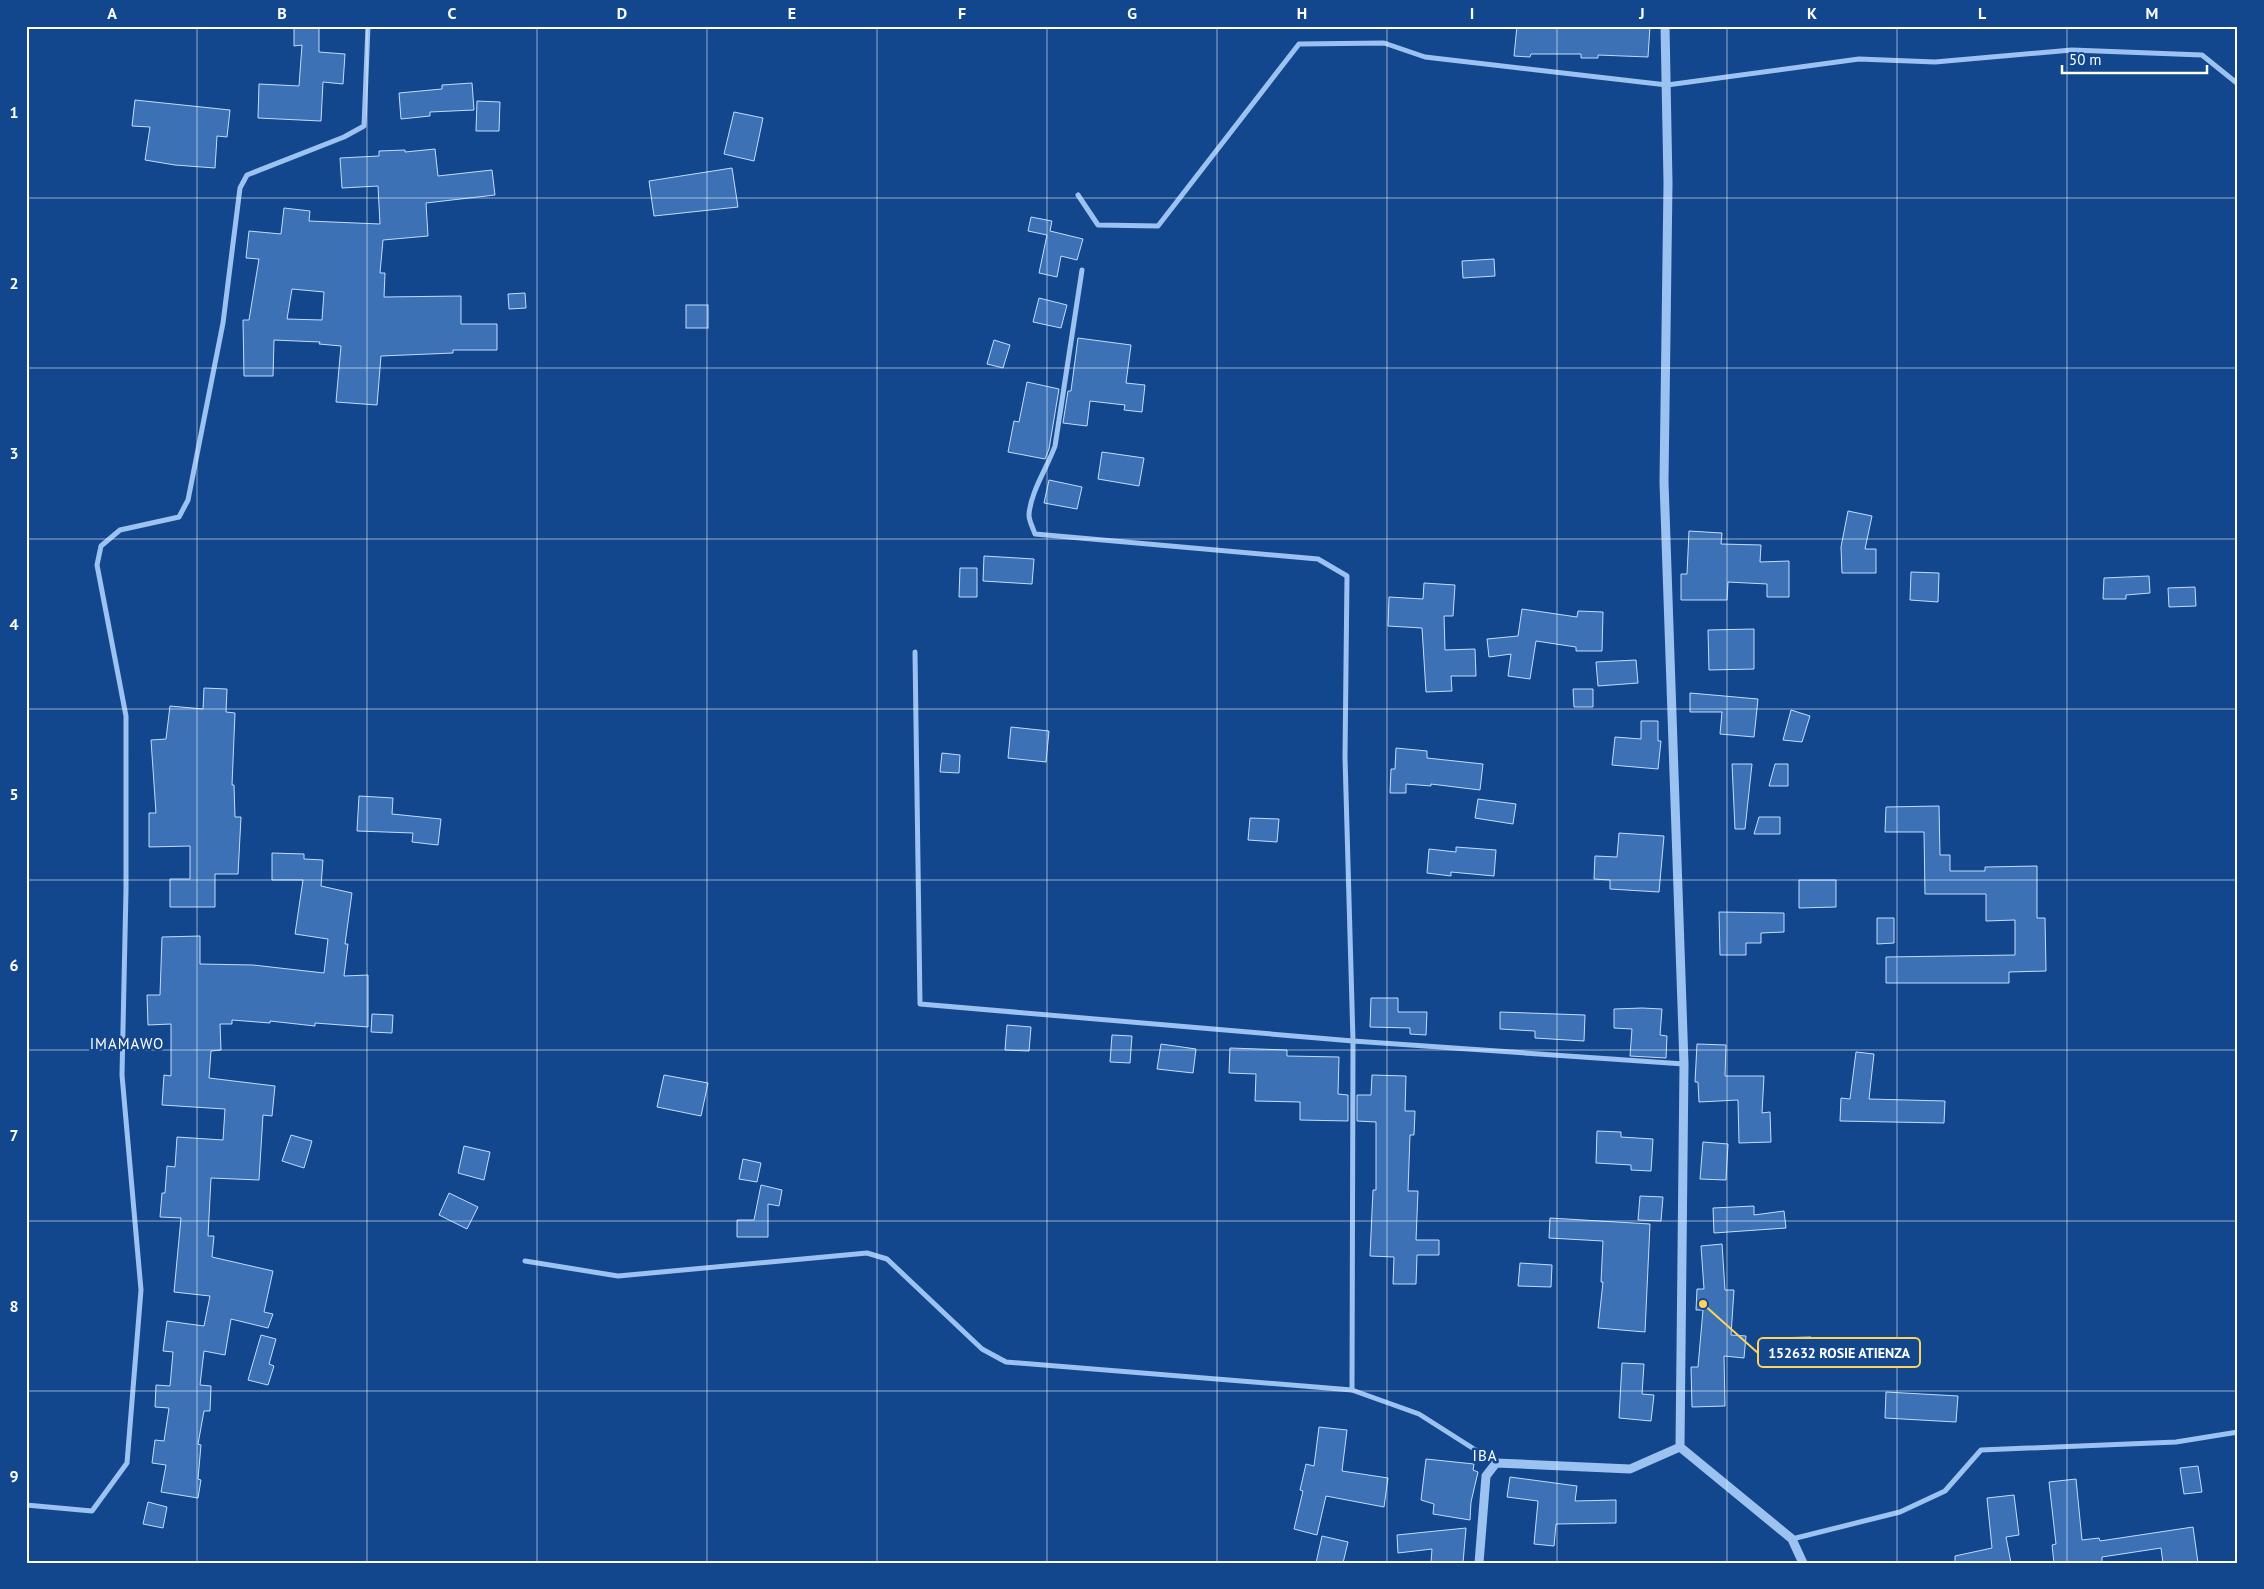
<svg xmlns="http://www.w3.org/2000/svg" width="2264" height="1589" viewBox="0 0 2264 1589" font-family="'PT Sans',sans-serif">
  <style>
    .building { fill: #3c71b6; stroke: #c3dcfc; fill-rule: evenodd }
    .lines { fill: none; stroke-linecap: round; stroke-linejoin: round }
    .minor { stroke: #9cc2f1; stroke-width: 5 }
    .tertiary { stroke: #9cc2f1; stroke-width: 9 }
    .grid { fill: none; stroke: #fff; stroke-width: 1; stroke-opacity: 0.55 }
    .labels { text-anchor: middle; stroke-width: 5; stroke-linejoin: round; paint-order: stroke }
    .quarter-label { font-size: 15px; letter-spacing: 1px; fill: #fff; stroke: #13478d }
    .leader { fill: none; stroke: #ffd25c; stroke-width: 2 }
    .callout-dot { fill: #ffd25c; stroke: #13478d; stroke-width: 2 }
    .callout { fill: #13478d; stroke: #ffd25c; stroke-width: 2 }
    .callout-label { font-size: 14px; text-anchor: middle; font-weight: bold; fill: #fff }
    .neatline { fill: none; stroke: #fff; stroke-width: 2 }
    .grid-label { font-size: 16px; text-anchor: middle; font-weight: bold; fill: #fff }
  </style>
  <rect width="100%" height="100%" fill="#13478d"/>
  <g class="building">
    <path d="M294,26H319V52L345,54L343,84L323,82L321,121L258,118L259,84L299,86L302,45L294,46Z"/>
    <path d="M1517,26H1650L1648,57L1598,55V58H1581V54H1531L1530,57L1514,56Z"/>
    <path d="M472,83L474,110L430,112V116L401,119L399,93L442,89V85Z"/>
    <path d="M135,100L230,110L227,137L217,136L215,168L175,165L145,160L150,127L132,126Z"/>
    <path d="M477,101L500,102L499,131H476Z"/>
    <path d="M734,112L763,118L754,161L724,154Z"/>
    <path d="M435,149L438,176L492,170L495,195L426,203L428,236L383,240L380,273H385L384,297L461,296V324H497V350H453V353L381,356L377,405L336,402L341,346L319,344L320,342L274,340L273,376H244L243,320H249L259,259L246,258L249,231L281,234L284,208L310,211L309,221L380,224L378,186L342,188L340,158L379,156V151L405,150V152ZM292,289L324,292L322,320L287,319Z"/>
    <path d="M732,168L738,207L654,216L649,181Z"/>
    <path d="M1031,217L1052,221L1050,231L1083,239L1077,260L1061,256L1057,277L1039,273L1047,235L1028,231Z"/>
    <path d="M1494,259L1495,276L1463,278L1462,261Z"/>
    <path d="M525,293L526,308L509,309L508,294Z"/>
    <path d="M1039,298L1067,305L1061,328L1033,322Z"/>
    <rect x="686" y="305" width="22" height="23"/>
    <path d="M1078,338L1131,345L1126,383L1145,385L1142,412L1124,410L1125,405L1090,401L1087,426L1063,423L1068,391H1071Z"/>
    <path d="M994,340L1010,345L1003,368L987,364Z"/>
    <path d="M1027,382L1059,389L1049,449L1045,459L1008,452L1014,421L1019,422Z"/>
    <path d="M1102,452L1144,458L1139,486L1098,479Z"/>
    <path d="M1049,480L1082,487L1077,509L1044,503Z"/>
    <path d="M1848,511L1872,516L1865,549H1876V573H1842L1841,547Z"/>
    <path d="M1689,531L1722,533L1721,544L1761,545L1760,562L1789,561V597H1767V584L1728,582L1727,600H1681V574H1687Z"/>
    <path d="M984,556L1034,559L1032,584L983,581Z"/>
    <path d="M960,568H977V597H959Z"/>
    <path d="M1911,572L1939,573L1938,602L1910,600Z"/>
    <path d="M2149,576L2150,593L2126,595V599H2103L2104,578Z"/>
    <path d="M1424,583L1455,585L1453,616H1444L1445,650L1475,649L1476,676H1451L1452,691L1426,692L1422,628L1388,626L1389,597L1423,599Z"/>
    <path d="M2195,587L2196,606L2169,607L2168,588Z"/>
    <path d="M1522,609L1577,617L1578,611L1603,612L1602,651H1576V647L1536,641L1530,679L1508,676L1511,654L1489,657L1487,639L1518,636Z"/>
    <path d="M1754,629V669L1709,670L1708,630Z"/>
    <path d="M1636,660L1638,683L1598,686L1596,662Z"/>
    <path d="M204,688L227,689L226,712L235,713L232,785H234L235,817H241L238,874H215V907H170V879H190V846L149,847V813H156L151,740L166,739L170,706L203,709Z"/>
    <path d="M1573,689H1593V707H1574Z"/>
    <path d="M1690,693L1758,699L1754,737L1720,734L1722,712H1690Z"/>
    <path d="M1791,710L1810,716L1802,742L1783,740Z"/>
    <path d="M1641,721H1658V741H1661L1658,769L1612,765L1615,737L1641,739Z"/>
    <path d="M1011,727L1049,731L1046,762L1008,758Z"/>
    <path d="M1396,748L1427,751V758L1483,764L1480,790L1431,784V786L1406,784V793H1390L1391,769H1395Z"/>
    <path d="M942,753L960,755L959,773L940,772Z"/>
    <path d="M1732,764H1752L1745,829H1735Z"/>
    <path d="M1775,764H1788V786H1769Z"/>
    <path d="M359,796L393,798L392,814L441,819L438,845L412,842L413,833L357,831Z"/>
    <path d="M1478,799L1516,804L1513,824L1475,818Z"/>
    <path d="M1939,806L1940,855H1950V871H1985V867L2037,866V918H2045L2046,971L2009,972V983H1886V957L2015,955V920L1986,921V894H1925L1924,832H1885L1886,807Z"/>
    <path d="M1759,817H1780V834H1754Z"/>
    <path d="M1250,818L1279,819L1277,842L1248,840Z"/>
    <path d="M1619,833L1664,836L1659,892L1610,889V880L1594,879L1595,856L1617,857Z"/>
    <path d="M1456,847L1496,850L1494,876L1451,872V876L1427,873L1429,849L1456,852Z"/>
    <path d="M272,853L304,854V859L323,860L321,886L352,893L345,944H348L344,976L368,975V1027L315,1023V1026L270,1021V1023L232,1020V1024H220L221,1050L211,1051L209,1078L275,1086L272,1116L263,1115L259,1180L211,1178L208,1236H214L212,1257L273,1271L264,1312L273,1314L268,1328L231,1319L225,1355L204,1351L200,1385L211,1386L210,1411H204L198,1444L201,1445L198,1479L201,1480L198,1498L161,1492L166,1465L152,1463L155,1440L164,1441L169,1408L155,1407L156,1385L170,1386L173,1352L163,1351L167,1321L204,1326L210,1296L174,1292L181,1218L160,1217L162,1193H165L167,1166L175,1167L177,1137L223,1140L225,1109L162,1105L164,1075L171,1076V1024L148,1025L147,995H160L162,937L200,936V964L253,965L324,973L328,939L295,934L303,880H272Z"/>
    <path d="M1799,880H1836V907L1799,908Z"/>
    <path d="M1719,912L1784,913V932L1761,933V943H1746V955H1720Z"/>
    <path d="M1877,918H1894V943L1877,944Z"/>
    <path d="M1371,998H1398V1012H1427L1426,1035L1410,1034V1028L1370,1027Z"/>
    <path d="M1642,1008L1662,1009L1660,1035L1667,1036L1666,1058L1630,1056L1632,1029L1614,1028V1009Z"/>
    <path d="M1500,1012L1585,1015L1584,1041L1535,1038V1031L1500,1029Z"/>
    <path d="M372,1014L393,1015L392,1033L371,1032Z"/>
    <path d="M1007,1025L1031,1027L1029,1051L1005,1050Z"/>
    <path d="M1112,1035L1132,1036L1130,1063L1110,1062Z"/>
    <path d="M1161,1044L1196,1049L1193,1073L1157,1069Z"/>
    <path d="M1697,1044L1726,1045L1725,1076H1764L1762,1113L1770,1112L1771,1142L1739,1143L1738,1100L1699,1102L1698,1082H1695Z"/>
    <path d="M1230,1048L1287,1050V1056L1339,1057L1338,1094L1348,1095V1121L1300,1120V1102L1255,1101L1256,1074L1229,1073Z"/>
    <path d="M1856,1052L1874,1054L1869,1099L1945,1101L1944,1123L1840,1121L1841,1098L1850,1099Z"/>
    <path d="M664,1075L708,1083L701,1116L657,1107Z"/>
    <path d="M1372,1075L1406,1076L1405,1111H1415L1414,1135H1410L1408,1191H1418L1416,1240H1439V1255H1417L1416,1284H1393L1394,1257L1370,1256L1373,1190H1376V1122L1357,1121V1095H1371Z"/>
    <path d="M1597,1131L1621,1132V1137L1653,1139L1651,1171L1631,1170V1165L1596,1163Z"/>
    <path d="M291,1135L312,1141L304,1168L282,1161Z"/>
    <path d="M1703,1142L1728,1144L1726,1180L1700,1179Z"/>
    <path d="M464,1146L490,1152L484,1180L458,1173Z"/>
    <path d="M743,1159L761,1163L757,1182L739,1179Z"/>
    <path d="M761,1185L782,1190L779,1206L768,1204V1237H737V1220H754Z"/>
    <path d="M449,1193L478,1207L467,1229L439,1215Z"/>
    <path d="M1640,1196L1663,1197L1661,1221L1638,1220Z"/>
    <path d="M1754,1206V1215L1784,1211L1786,1228L1714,1233L1713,1208Z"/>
    <path d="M1550,1218L1650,1224L1645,1332L1598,1328L1603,1282H1601L1603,1241L1549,1238Z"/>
    <path d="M1722,1244L1725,1290H1734L1731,1335L1746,1336L1744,1358L1724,1356L1725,1406L1692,1407L1691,1367H1698L1703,1310H1696L1697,1289H1704L1701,1246Z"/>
    <path d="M1520,1263L1552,1265L1551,1287L1518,1286Z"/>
    <path d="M261,1335L276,1339L269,1364L274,1366L268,1385L248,1380Z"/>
    <path d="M1811,1337L1810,1363H1773V1338Z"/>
    <path d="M1622,1363L1644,1364L1642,1394L1654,1395L1651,1421L1619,1418Z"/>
    <path d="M1886,1392L1958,1396L1956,1422L1885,1418Z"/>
    <path d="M1319,1427L1347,1430L1342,1471L1388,1478L1384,1507L1326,1496L1317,1535L1294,1529L1303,1491L1300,1490L1306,1464L1314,1466Z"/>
    <path d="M1426,1459L1474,1464L1473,1470L1478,1472L1471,1502L1470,1520L1433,1514L1434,1504L1421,1500Z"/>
    <path d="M2198,1466L2202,1492L2184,1494L2180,1468Z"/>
    <path d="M1510,1477L1577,1486L1575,1501L1616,1500V1523L1556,1524L1554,1546L1534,1544L1538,1501L1507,1497Z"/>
    <path d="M2076,1479L2082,1540L2099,1538L2100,1541L2193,1527L2198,1563H2163L2161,1548L2102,1557V1563H2054L2052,1545L2056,1544L2049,1482Z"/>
    <path d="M2014,1495L2019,1535L2006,1537L2011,1563H1955V1556L1992,1548L1987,1498Z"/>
    <path d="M148,1502L167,1507L163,1528L143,1524Z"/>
    <path d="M1466,1528L1463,1563H1431L1432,1549L1398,1553L1397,1535Z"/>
    <path d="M1322,1536L1348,1542L1343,1563H1316Z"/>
  </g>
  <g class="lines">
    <g class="minor">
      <path d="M1078,195L1098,225L1158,226L1299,44L1384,43L1425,57L1667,85L1859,59L1935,62L2072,50L2202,55L2238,84"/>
      <path d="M1082,270L1055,446C1047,468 1030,493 1029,515C1029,521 1033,528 1035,534L1318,559L1347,576L1345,757L1353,1041L1352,1390"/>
      <path d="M915,652L920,1004L1353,1041L1684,1064"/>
      <path d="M525,1261L618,1276L867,1253L887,1259L982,1349L1006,1362L1352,1390L1419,1414L1496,1463"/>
      <path d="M26,1505L92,1511L127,1463L141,1290L122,1075L126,890V716L97,565L101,546L120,530L179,517L188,500L223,323L240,188L247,175L344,137L364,126L368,26"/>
      <path d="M1792,1539L1900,1512L1945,1491L1981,1450L2176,1442L2238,1432"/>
    </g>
    <g class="tertiary">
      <path d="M1680,1447L1792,1539L1803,1563"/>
      <path d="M1479,1563L1486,1476L1496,1463L1630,1469L1680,1447L1684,1064L1664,482L1668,183L1665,26"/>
    </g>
  </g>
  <path class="grid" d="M197,26V1563M367,26V1563M537,26V1563M707,26V1563M877,26V1563M1047,26V1563M1217,26V1563M1387,26V1563M1557,26V1563M1727,26V1563M1897,26V1563M2067,26V1563M26,198H2238M26,368H2238M26,539H2238M26,709H2238M26,880H2238M26,1050H2238M26,1221H2238M26,1391H2238"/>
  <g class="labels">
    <g class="quarter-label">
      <text x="127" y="1049">IMAMAWO</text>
      <text x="1485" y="1461">IBA</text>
    </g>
  </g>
  <path class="leader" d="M1703 1304L1758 1353"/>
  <circle class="callout-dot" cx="1703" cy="1304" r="5"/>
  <rect class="callout" x="1758" y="1338" width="162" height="29" rx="5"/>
  <g class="callout-label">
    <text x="1839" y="1358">152632 ROSIE ATIENZA</text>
  </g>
  <rect width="2264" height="1589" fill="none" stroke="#13478d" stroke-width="55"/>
  <path d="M2062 65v8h145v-8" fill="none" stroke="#ffffff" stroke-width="2.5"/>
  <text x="2069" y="65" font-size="15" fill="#ffffff" stroke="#13478d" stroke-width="4" paint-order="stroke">50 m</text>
  <rect x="28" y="28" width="2208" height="1534" class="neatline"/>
  <g class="grid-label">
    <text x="112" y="19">A</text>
    <text x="282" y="19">B</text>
    <text x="452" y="19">C</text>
    <text x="622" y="19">D</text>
    <text x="792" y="19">E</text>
    <text x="962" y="19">F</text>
    <text x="1132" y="19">G</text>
    <text x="1302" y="19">H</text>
    <text x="1472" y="19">I</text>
    <text x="1642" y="19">J</text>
    <text x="1812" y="19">K</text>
    <text x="1982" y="19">L</text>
    <text x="2152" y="19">M</text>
    <text x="14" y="118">1</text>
    <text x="14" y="289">2</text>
    <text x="14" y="459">3</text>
    <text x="14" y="630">4</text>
    <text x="14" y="800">5</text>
    <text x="14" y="971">6</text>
    <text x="14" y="1141">7</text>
    <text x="14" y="1312">8</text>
    <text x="14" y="1482">9</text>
  </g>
</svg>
